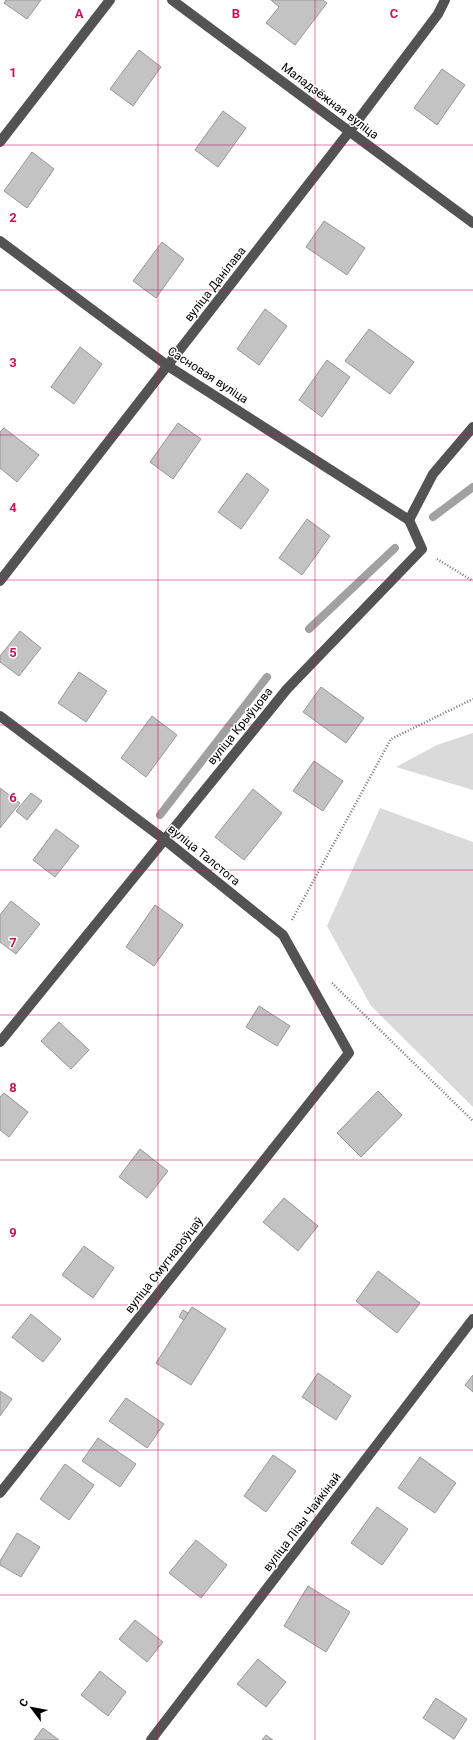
<svg xmlns="http://www.w3.org/2000/svg" width="473" height="1740" viewBox="0 0 473 1740" font-family="Roboto,sans-serif">
  <style>
    .green { fill: #dadada }
    .lines { fill: none; stroke-linecap: round; stroke-linejoin: round }
    .stream { stroke: #a1a1a1; stroke-width: 8 }
    .building { fill: #c3c3c3; stroke: #979797 }
    .path { stroke: #757575; stroke-width: 2.5; stroke-dasharray: 1 2; stroke-linecap: butt }
    .minor { stroke: #535353; stroke-width: 10 }
    .grid { fill: none; stroke: #c2185b; stroke-width: 1; stroke-opacity: 0.55 }
    .labels { text-anchor: middle; stroke-width: 3; stroke-linejoin: round; paint-order: stroke }
    .street-label { font-size: 12px; fill: #000; stroke: #fff }
    .grid-label { font-size: 13px; text-anchor: middle; font-weight: bold; fill: #c2185b; stroke: #fff; stroke-width: 3; stroke-linejoin: round; paint-order: stroke }
  </style>
  <rect width="100%" height="100%" fill="#fff"/>
  <g class="green">
    <path d="M473,733V790L396,767L437,745Z"/>
    <path d="M380,808L473,842V1107L371,1006L327,926Z"/>
  </g>
  <g class="lines">
    <g class="stream">
      <path d="M433,517L473,487"/>
      <path d="M309,629L395,548"/>
      <path d="M160,815L267,677"/>
    </g>
  </g>
  <g class="building">
    <path d="M6,0H41L27,19L4,3Z"/>
    <path d="M271,0H323L327,3L295,45L266,23L279,7Z"/>
    <path d="M139,50L161,67L133,106L110,89Z"/>
    <path d="M442,69L465,85L437,125L414,108Z"/>
    <path d="M223,111L246,128L218,167L195,150Z"/>
    <path d="M32,152L54,169L27,208L4,191Z"/>
    <path d="M324,221L365,248L347,275L306,247Z"/>
    <path d="M162,242L184,259L156,298L133,281Z"/>
    <path d="M265,309L287,326L259,365L237,349Z"/>
    <path d="M369,329L414,362L390,394L345,361Z"/>
    <path d="M80,347L102,364L74,404L51,387Z"/>
    <path d="M327,360L350,377L322,417L299,400Z"/>
    <path d="M178,423L201,439L173,479L150,462Z"/>
    <path d="M4,428L39,455L17,482L0,468V432Z"/>
    <path d="M247,473L269,490L241,529L218,512Z"/>
    <path d="M307,519L330,536L302,575L279,558Z"/>
    <path d="M20,631L41,648L19,676L0,662V656Z"/>
    <path d="M79,672L107,691L86,722L58,703Z"/>
    <path d="M321,687L364,718L346,743L303,712Z"/>
    <path d="M152,716L177,735L146,777L121,758Z"/>
    <path d="M314,761L343,781L323,811L293,791Z"/>
    <path d="M0,788L20,803L0,828Z"/>
    <path d="M253,789L282,813L244,860L215,837Z"/>
    <path d="M31,793L42,801L27,820L16,811Z"/>
    <path d="M56,829L79,846L55,877L33,860Z"/>
    <path d="M11,901L40,924L16,954L0,942V915Z"/>
    <path d="M155,905L183,925L154,966L126,947Z"/>
    <path d="M259,1006L290,1026L277,1046L246,1027Z"/>
    <path d="M59,1022L89,1050L71,1069L41,1041Z"/>
    <path d="M378,1091L402,1115L361,1157L337,1133Z"/>
    <path d="M4,1093L28,1112L9,1137L0,1130V1097Z"/>
    <path d="M140,1149L168,1171L147,1198L119,1177Z"/>
    <path d="M284,1198L318,1226L298,1251L263,1222Z"/>
    <path d="M84,1246L114,1268L93,1298L62,1275Z"/>
    <path d="M378,1271L420,1303L397,1333L356,1301Z"/>
    <path d="M192,1307L226,1329L191,1385L156,1363Z"/>
    <path d="M183,1310L188,1313L184,1320L179,1317Z"/>
    <path d="M31,1314L61,1339L43,1362L12,1337Z"/>
    <path d="M318,1373L351,1396L336,1420L302,1397Z"/>
    <path d="M473,1375V1392L465,1385Z"/>
    <path d="M0,1391L12,1399L0,1416Z"/>
    <path d="M126,1398L164,1424L147,1448L109,1421Z"/>
    <path d="M98,1438L136,1464L120,1487L82,1461Z"/>
    <path d="M273,1455L296,1471L266,1512L244,1496Z"/>
    <path d="M420,1457L456,1483L435,1513L398,1488Z"/>
    <path d="M65,1464L94,1485L69,1520L40,1499Z"/>
    <path d="M377,1507L408,1529L382,1565L351,1543Z"/>
    <path d="M17,1533L40,1547L21,1577L0,1565V1561Z"/>
    <path d="M196,1540L227,1565L201,1598L169,1573Z"/>
    <path d="M308,1586L350,1612L326,1652L284,1626Z"/>
    <path d="M135,1620L163,1642L147,1662L119,1639Z"/>
    <path d="M258,1659L286,1682L266,1707L237,1684Z"/>
    <path d="M100,1671L126,1692L108,1716L81,1695Z"/>
    <path d="M436,1698L467,1719L454,1739L423,1718Z"/>
    <path d="M43,1728L59,1740H34Z"/>
    <path d="M266,1735L273,1740H262Z"/>
  </g>
  <g class="lines">
    <g class="path">
      <path d="M437,559L473,581"/>
      <path d="M292,920L391,739L473,699"/>
      <path d="M332,983L473,1121"/>
    </g>
    <g class="minor">
      <path d="M172,0L473,223"/>
      <path d="M0,142L110,0"/>
      <path d="M0,241L168,366L409,520"/>
      <path d="M0,581L349,132L438,14L445,0"/>
      <path d="M0,716L165,840L283,935L349,1053L0,1493"/>
      <path d="M0,1042L287,689L422,549L409,520L433,474L473,427"/>
      <path d="M151,1740L473,1319"/>
    </g>
  </g>
  <path class="grid" d="M158,0V1740M315,0V1740M0,145H473M0,290H473M0,435H473M0,580H473M0,725H473M0,870H473M0,1015H473M0,1160H473M0,1305H473M0,1450H473M0,1595H473"/>
  <g class="labels">
    <g class="street-label">
      <text transform="translate(330 101) rotate(37)" y="4">Маладзёжная вуліца</text>
      <text transform="translate(215 284) rotate(-52)" y="4">вуліца Данілава</text>
      <text transform="translate(208 375) rotate(33)" y="4">Сасновая вуліца</text>
      <text transform="translate(240 726) rotate(-51)" y="4">вуліца Крыўцова</text>
      <text transform="translate(204 855) rotate(39)" y="4">вуліца Талстога</text>
      <text transform="translate(164 1265) rotate(-52)" y="4">вуліца Смугнароўцаў</text>
      <text transform="translate(302 1522) rotate(-53)" y="4">вуліца Лізы Чайкінай</text>
    </g>
  </g>
  <g class="grid-label">
    <text x="79" y="18">A</text>
    <text x="236" y="18">B</text>
    <text x="394" y="18">C</text>
    <text x="13" y="77">1</text>
    <text x="13" y="222">2</text>
    <text x="13" y="367">3</text>
    <text x="13" y="512">4</text>
    <text x="13" y="657">5</text>
    <text x="13" y="802">6</text>
    <text x="13" y="947">7</text>
    <text x="13" y="1092">8</text>
    <text x="13" y="1237">9</text>
  </g>
  <g transform="translate(32 1708) rotate(302)" stroke="#ffffff" stroke-width="3" paint-order="stroke">
  <path d="M0-3L7 15L0 10L-7 15Z" fill="#000000"/>
  <text y="-6" font-size="11" font-weight="bold" text-anchor="middle" fill="#000000">С</text>
  </g>
</svg>
